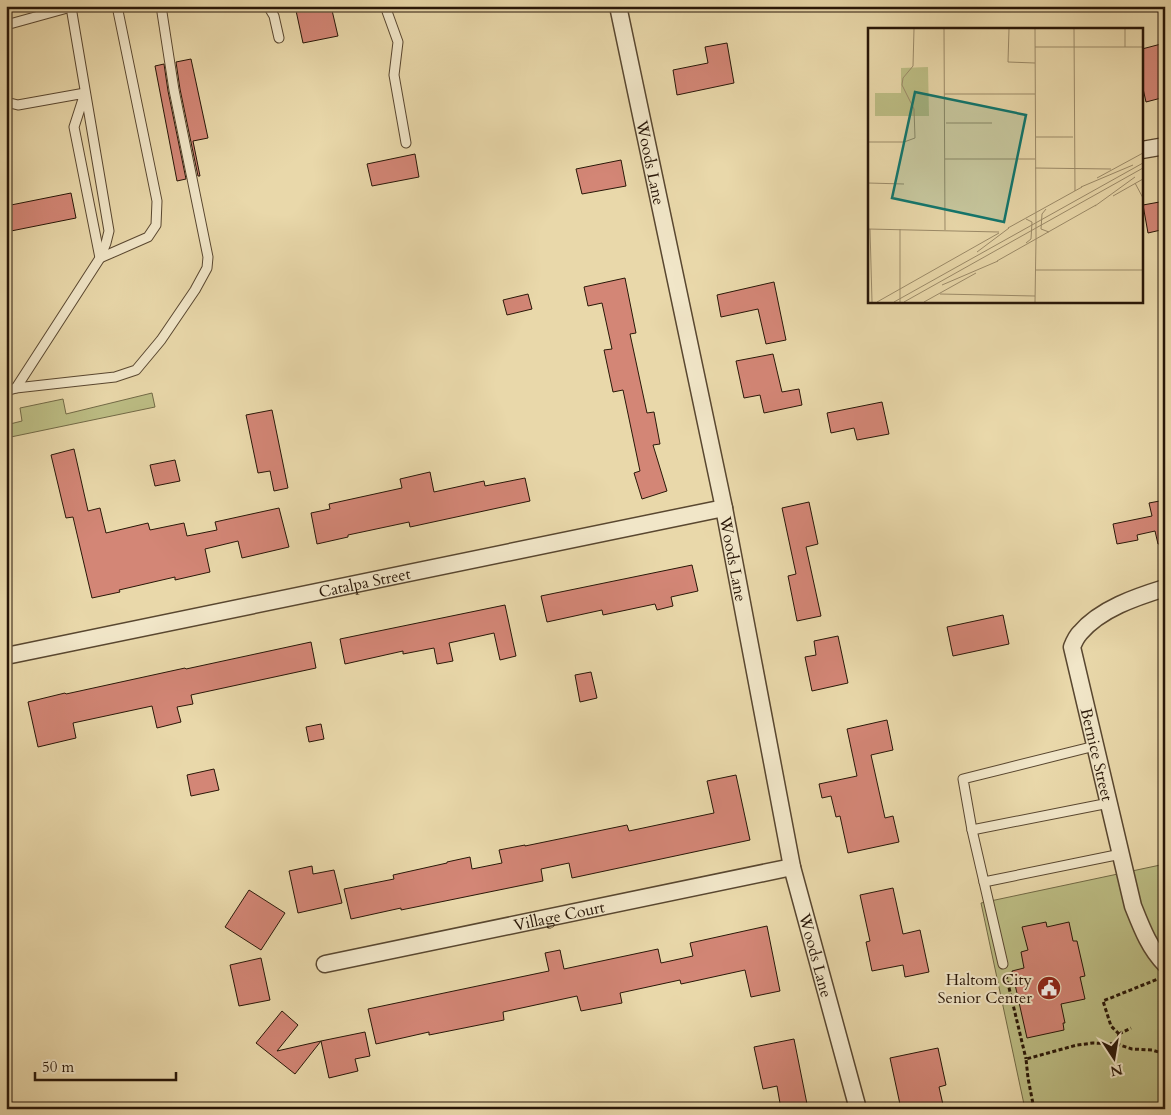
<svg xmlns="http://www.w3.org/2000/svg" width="1171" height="1115" viewBox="0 0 1171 1115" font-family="Cardo,serif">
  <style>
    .green { fill: #bcbd84; stroke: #726a46 }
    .building { fill: #d38676; stroke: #291708 }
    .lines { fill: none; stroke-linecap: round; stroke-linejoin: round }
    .lane-casing { stroke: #594730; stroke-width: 11 }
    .street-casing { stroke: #594730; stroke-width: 19 }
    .path { stroke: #291708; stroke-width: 3; stroke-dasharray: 4 2.5; stroke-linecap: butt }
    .lane { stroke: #f1e6c8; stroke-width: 9 }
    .street { stroke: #f1e6c8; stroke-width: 16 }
    .labels { text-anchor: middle; stroke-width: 4; stroke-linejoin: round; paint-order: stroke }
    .street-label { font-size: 16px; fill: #291708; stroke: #f1e6c8 }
    .poi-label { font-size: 16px; fill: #291708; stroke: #f1e6c8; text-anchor: end }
    .inset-road { fill: none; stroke: #9c8b69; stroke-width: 1 }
    .view { fill: #0f766e; fill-opacity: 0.15; stroke: #0f766e; stroke-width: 2.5 }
    .inset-edge { fill: none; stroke: #291708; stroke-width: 2.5 }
  </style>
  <rect width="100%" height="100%" fill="#e9d8aa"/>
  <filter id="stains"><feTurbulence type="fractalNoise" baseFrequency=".004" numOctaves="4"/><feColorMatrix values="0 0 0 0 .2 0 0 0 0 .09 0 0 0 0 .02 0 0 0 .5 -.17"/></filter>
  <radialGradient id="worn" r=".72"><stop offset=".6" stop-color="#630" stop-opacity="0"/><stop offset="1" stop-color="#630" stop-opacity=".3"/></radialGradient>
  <g class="green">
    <path d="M152,393L155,407L6,438V425L22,421L20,408L63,399L66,414Z"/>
    <path d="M1165,864V1109H1025L981,903Z"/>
  </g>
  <g class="building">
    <path d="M295,6H331L338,36L303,43Z"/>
    <path d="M727,43L734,83L677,95L673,70L708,63L705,47Z"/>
    <path d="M1161,44L1165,58V97L1146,102L1142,84V49Z"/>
    <path d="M191,59L208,138L193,141L200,176H198L180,89L176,62Z"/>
    <path d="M164,64L168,91L186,179L177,181L155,66Z"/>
    <path d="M415,154L419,177L372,186L367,164Z"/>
    <path d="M621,160L626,186L582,194L576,169Z"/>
    <path d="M71,193L76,218L6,232V206Z"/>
    <path d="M1165,201V229L1148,233L1143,205Z"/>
    <path d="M625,278L636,333L630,334L647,413L654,412L660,444L653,445L667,491L642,499L634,473L640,471L623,390L613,392L604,350L612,349L602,303L588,306L584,287Z"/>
    <path d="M774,282L786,340L766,344L758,309L721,317L717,295Z"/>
    <path d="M528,294L532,309L507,315L503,300Z"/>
    <path d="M773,354L782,392L799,389L802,405L764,413L760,395L744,398L736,361Z"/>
    <path d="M882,402L889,434L857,440L854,428L831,433L827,413Z"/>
    <path d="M272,410L288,488L274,491L270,471L258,473L246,415Z"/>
    <path d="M74,449L88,511L100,508L106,533L148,523L150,530L184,523L187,536L217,530L215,522L279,508L289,547L242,558L238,541L205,549L210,572L175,580V577L119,590L120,592L92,598L73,517L66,518L51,455Z"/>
    <path d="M175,460L180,481L155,486L150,465Z"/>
    <path d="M430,472L434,492L484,481L485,486L525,478L530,501L410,527L409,522L348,535V537L317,544L311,513L330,509L329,504L402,488L400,479Z"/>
    <path d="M1165,500V543L1158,544L1155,531L1137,535L1138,540L1117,544L1113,524L1152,516L1149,503Z"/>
    <path d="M809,502L818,544L806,547L821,616L797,621L788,576L796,574L782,508Z"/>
    <path d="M692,565L698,591L671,597L673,606L657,610L655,604L603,615L602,610L547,622L541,596Z"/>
    <path d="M505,605L516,656L500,660L494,633L449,643L453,661L437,664L434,648L403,654V651L345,664L340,639Z"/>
    <path d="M1003,615L1009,644L953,656L947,627Z"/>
    <path d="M838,636L848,683L812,691L805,657L816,655L814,641Z"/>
    <path d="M311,642L316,668L191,695L193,704L177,707L181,722L157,728L152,706L73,723L76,738L38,747L28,702L65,693L66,694L185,668L186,669Z"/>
    <path d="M591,672L597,698L580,702L575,675Z"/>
    <path d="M887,720L893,750L871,755L885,818L893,816L899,842L848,853L840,816L836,817L831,796L822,798L819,784L857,776L847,729Z"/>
    <path d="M321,724L324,739L309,742L306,727Z"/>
    <path d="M214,769L219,790L191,796L187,775Z"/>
    <path d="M736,775L750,840L572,878L569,863L541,869L543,881L401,910V908L351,919L344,889L394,879L393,875L447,863V862L470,857L472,869L502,863L499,850L525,845V846L627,825L629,831L714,813L707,781Z"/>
    <path d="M312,866L313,874L334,870L342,903L298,913L289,871Z"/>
    <path d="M893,888L903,934L920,930L929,972L905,977L903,965L872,971L866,942L870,941L860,895Z"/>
    <path d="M249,890L285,913L261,950L225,927Z"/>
    <path d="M1046,922L1047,927L1069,922L1073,941H1077L1085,976L1080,977L1085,999L1061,1004L1065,1023H1063L1064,1030L1027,1038L1012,971L1024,968L1021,952L1028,950L1022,927Z"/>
    <path d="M767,926L780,991L751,997L745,970L681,984L680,980L620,993L622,1003L581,1011L577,996L503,1012L504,1020L429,1035V1032L376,1044L368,1009L549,971L545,953L560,950L564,969L658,949L661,963L693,956L690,943Z"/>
    <path d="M261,958L270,1000L239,1006L230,965Z"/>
    <path d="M282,1011L298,1025L277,1051L321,1041L295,1074L256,1043Z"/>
    <path d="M365,1032L370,1056L355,1059L358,1071L329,1078L321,1041Z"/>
    <path d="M794,1039L808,1109H781L777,1086L763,1089L754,1047Z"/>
    <path d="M938,1048L946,1085L939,1087L944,1109H901L890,1058Z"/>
  </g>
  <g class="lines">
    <g class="lane-casing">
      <g id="lane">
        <path d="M268,6L274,16L279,38"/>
        <path d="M385,6L398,42L394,75L406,143"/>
        <path d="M6,25L71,7"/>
        <path d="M6,102L18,105L85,93L74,127L100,258L148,237L156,225L157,201L117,6"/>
        <path d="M16,388L115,377L136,370L161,340L195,290L207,268L208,257L174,90L161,6"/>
        <path d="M6,391L16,388L100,258L106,243L109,231L71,7L74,6"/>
        <path d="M1095,746L963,779L972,830L984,882L1121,854"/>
        <path d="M972,830L1109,803"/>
        <path d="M984,882L1003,964"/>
      </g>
    </g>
    <g class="street-casing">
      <g id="street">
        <path id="s1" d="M618,6L724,508L792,867L858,1109"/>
        <path d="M1142,150L1165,146"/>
        <path id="s2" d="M1165,588C1136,597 1100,609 1080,633C1076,637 1074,642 1072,647L1133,906C1141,926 1149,948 1165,964"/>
        <path id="s3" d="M6,656L724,508"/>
        <path id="s4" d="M325,964L792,867"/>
      </g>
    </g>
    <g class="path">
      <path d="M1006,975L1026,1059"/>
      <path d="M1119,1034L1111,1026L1103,1001L1158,979"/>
      <path d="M1119,1034L1131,1028"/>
      <path d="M1117,1044L1119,1034"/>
      <path d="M1034,1109L1028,1078L1026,1059L1077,1045L1093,1043L1117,1044L1132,1049L1152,1050L1165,1054"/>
    </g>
    <use href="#lane" class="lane"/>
    <use href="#street" class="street"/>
  </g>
  <defs>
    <g id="civic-disc" transform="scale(1.25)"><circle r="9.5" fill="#8f2418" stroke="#f1e6c8"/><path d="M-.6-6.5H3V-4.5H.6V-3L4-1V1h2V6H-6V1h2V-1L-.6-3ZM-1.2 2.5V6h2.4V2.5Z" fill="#fff"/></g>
  </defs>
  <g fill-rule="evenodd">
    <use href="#civic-disc" x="1049" y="988"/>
  </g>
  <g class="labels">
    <g class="street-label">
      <text dy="6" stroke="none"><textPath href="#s1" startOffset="160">Woods Lane</textPath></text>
      <text dy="6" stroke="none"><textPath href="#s1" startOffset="565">Woods Lane</textPath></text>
      <text dy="6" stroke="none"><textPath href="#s3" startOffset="366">Catalpa Street</textPath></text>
      <text dy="6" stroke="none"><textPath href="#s2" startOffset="224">Bernice Street</textPath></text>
      <text dy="6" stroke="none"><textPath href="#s4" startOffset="239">Village Court</textPath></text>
      <text dy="6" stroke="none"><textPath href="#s1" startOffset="970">Woods Lane</textPath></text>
    </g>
    <g class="poi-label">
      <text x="1032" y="985">Haltom City<tspan x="1032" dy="18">Senior Center</tspan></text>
    </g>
  </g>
  <g transform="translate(868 28)">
    <rect width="275" height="275" fill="#e9d8aa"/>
    <path d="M60,39L61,88H7V65H33V40Z" fill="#bcbd84"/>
    <path class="inset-road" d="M76,1L77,202M141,1L140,34L167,35M167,1L168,211M206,1L207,163M257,1V19M167,19H275M76,66H167M78,95H124M168,109H205M0,114H36L47,110L46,81L34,57L35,50L45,38L46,1M77,131H167M167,140L243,141M229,150L275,125M0,155L36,156M267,155L275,170M213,159L265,137M245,168L275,151M227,178L267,149M178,181L174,186L173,201L181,204M158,191L164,194L163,211L158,215M140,200L214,159M0,201L131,204M2,201L4,274M109,224L141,200M129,233L228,177M167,242H275M74,257L130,233M72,266L167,268M9,274L131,205M26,274L275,135M32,274V201M36,274L275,140M56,274L108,245M167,274L168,211"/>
    <path class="view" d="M47,64L158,87L136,194L24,170Z"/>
    <rect width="275" height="275" class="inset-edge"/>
  </g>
  <rect width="1171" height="1115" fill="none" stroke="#e9d8aa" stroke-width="25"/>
  <rect x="8" y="8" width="1156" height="1100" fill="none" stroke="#291708" stroke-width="2.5"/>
  <rect x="12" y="12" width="1146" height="1090" fill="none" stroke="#291708"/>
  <g transform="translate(1114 1058) rotate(168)" stroke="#f1e6c8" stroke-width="4" paint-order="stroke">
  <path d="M0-4L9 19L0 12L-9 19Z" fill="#291708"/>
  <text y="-8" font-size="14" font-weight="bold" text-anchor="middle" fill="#291708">N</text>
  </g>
  <path d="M35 1072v8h141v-8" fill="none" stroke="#291708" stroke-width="2.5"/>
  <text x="42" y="1072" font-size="15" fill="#291708" stroke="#f1e6c8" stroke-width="4" paint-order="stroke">50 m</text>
  <rect width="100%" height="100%" filter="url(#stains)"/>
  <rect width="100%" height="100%" fill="url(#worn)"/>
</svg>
